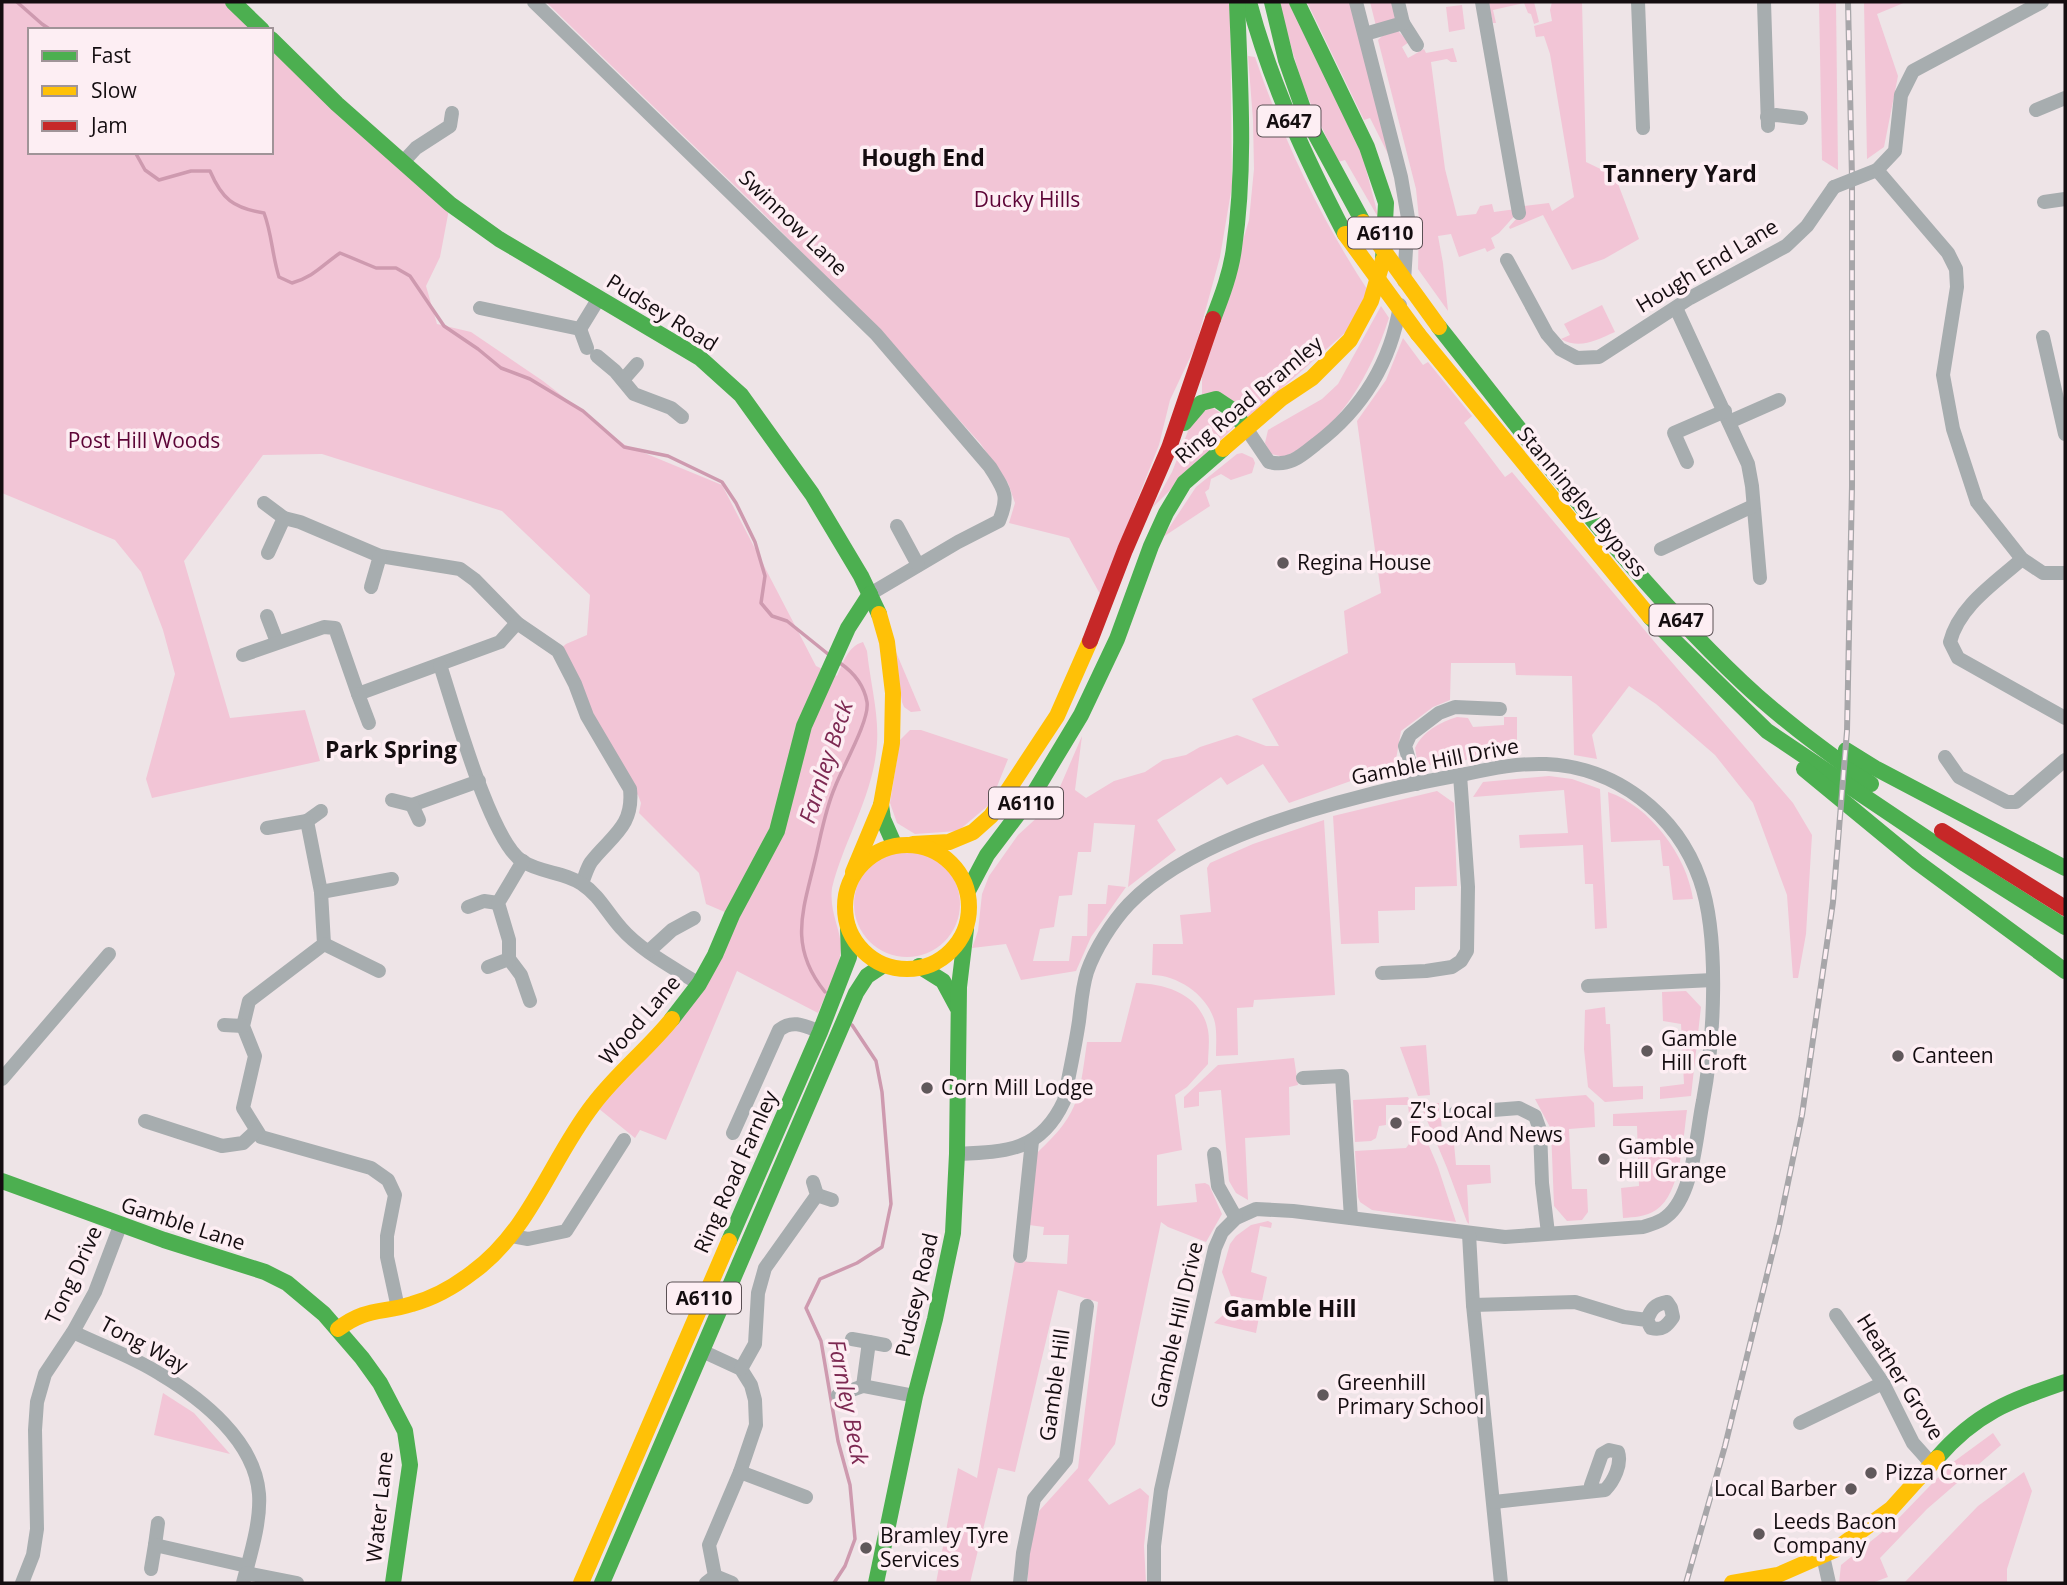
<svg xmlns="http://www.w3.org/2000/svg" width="2067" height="1585" viewBox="0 0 2067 1585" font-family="'Open Sans',sans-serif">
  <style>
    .green { fill: #f2c5d6 }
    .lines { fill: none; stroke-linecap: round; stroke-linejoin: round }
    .stream { stroke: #ce9aaf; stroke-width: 3.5 }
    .street { stroke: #a7adaf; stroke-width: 14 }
    .fast { stroke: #4caf50; stroke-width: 16 }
    .slow { stroke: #ffc107; stroke-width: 16 }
    .jam { stroke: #c62828; stroke-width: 16 }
    .rail-casing { stroke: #a7a6a9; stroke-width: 6 }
    .rail { stroke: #fdeef3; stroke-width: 3.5; stroke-dasharray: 10; stroke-linecap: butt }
    .street-bridge { stroke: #a7adaf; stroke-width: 14 }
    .slow-bridge { stroke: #ffc107; stroke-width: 16 }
    .poi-dot { fill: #60585b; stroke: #fdeef3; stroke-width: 2.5 }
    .labels { text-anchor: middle; stroke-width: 7; stroke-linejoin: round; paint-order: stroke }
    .shield { fill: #fdeef3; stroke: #5a5054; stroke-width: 2 }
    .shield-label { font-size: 19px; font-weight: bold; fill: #140d10 }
    .park-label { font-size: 21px; fill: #5c0436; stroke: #fdeef3 }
    .street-label { font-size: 21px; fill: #140d10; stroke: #fdeef3 }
    .poi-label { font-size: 21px; fill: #140d10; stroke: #fdeef3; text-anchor: start }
    .neighbourhood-label { font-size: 23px; font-weight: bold; fill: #140d10; stroke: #fdeef3 }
    .water-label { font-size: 23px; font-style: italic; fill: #7d2952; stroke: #fdeef3 }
  </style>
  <rect width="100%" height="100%" fill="#eee4e7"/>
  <g class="green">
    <path d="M2,2H233L262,30H30V152H271V39L450,204L440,257L426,286L437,324L471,332L543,381L625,445L722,485L816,666L837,676C843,663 848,646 863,642L867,651C870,681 879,713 877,743C874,795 844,839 832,888C829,913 841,928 841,949C841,963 824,999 818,1013L737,971L666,1140L640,1130L635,1138L593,1104L661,1033L732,915L706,904L699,873L639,813L641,803L638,795L630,789L558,651L566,644L587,635L590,595L502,511L322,454L263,455L184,561L230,718L305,710L320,761L152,798L146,779L175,674L163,630L141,572L115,540L2,493Z"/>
    <path d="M546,2H1230L1232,186L1220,257L1196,345L1170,400L1159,445L1100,594L1069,538L1009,523L1015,503L1008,483L980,443L879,331L768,218Z"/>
    <path d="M1278,2H1291L1361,150L1379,219L1345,160L1338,162L1303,87Z"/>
    <path d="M1307,2H1350L1390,158L1370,118L1364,120Z"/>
    <path d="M1370,2H1394L1395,19L1376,26Z"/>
    <path d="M1488,2H1534L1539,22L1534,24L1531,14L1528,13L1524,3L1493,10L1496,23H1493Z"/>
    <path d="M1552,2H1582L1586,162L1615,176L1639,239L1604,259L1572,270L1543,215L1510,229L1509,227L1524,210V206L1549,203L1552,211L1574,197L1550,54L1544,36L1536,37L1534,26L1552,21L1550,10Z"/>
    <path d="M1819,2H1836L1838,170L1822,160Z"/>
    <path d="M1864,2H1906L1877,14L1898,76L1884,147L1867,159Z"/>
    <path d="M1462,5L1465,29L1449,32L1446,7Z"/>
    <path d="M1398,31L1409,42L1402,47L1408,58L1424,49L1426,53L1453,48L1457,62H1451L1447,59L1431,62L1445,169L1457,216L1476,214L1480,206L1492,204L1494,212L1516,209L1517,213L1499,233L1491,238L1495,248L1487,252L1485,248L1459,257L1451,234L1438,236L1443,263L1448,311L1418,269L1419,219L1416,189L1378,40L1382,36Z"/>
    <path d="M1248,56L1255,57C1283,139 1321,220 1369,292L1347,331L1247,419L1202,395V376L1249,220L1254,169L1253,120Z"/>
    <path d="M1602,305L1615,332C1596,340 1580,350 1561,339L1570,335L1564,324Z"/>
    <path d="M1381,306L1389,318C1371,373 1340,432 1284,457L1271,454L1265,443L1268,430L1322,399L1338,384Z"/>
    <path d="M1403,338L1423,365L1428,362L1472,416L1464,423L1505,477L1512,472L1663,652L1793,803L1812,835L1806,934L1798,978H1793L1787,895L1753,803L1715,755L1656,704L1629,686L1592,735L1597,759L1574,755L1572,676L1516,675L1515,663H1451L1450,700L1433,707L1401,731L1395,765L1389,775L1377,779L1376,772L1289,803L1263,764L1227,785L1221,777L1157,820L1176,850L1128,887L1135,825L1094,823L1091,852H1078L1072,895L1059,896L1054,927L1040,929L1033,961H1069L1072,936H1087L1088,904H1106L1108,885L1126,887L1091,937L1076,971L1021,980L1006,944L972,948L978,931L982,894L989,876L1018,835L1053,803L1082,736L1075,790L1086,798L1114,781L1145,772L1163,760L1186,755L1200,747L1237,735L1266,746H1279L1252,699L1348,653L1344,611L1381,593L1357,421L1386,380Z"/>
    <path d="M1212,407L1236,425L1152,508L1172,472L1194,416Z"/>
    <path d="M1242,453L1253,458L1255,463L1252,473L1231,480L1221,474L1211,479L1209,489L1205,492L1210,506L1163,537L1196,487L1237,454Z"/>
    <path d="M893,645L921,711L911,712L904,707L902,702Z"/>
    <path d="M1457,717L1468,718L1473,727L1504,725V717H1517V753L1470,759L1435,767L1417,759L1415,748C1423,731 1441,722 1457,717Z"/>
    <path d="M910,730H921L1008,759L990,804L958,831L915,834L897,823L890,803L900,740Z"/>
    <path d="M1549,776L1572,779L1600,789L1607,928L1595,929L1593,884H1585L1583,845L1520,848L1519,835L1568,833L1564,790L1473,797L1483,782Z"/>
    <path d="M1437,791L1454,803L1457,886L1415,887V910L1378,911L1379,943L1341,944L1333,816Z"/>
    <path d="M1608,792C1650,806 1687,856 1693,899L1673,900L1669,866H1663L1660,840L1611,842Z"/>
    <path d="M1324,820L1335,995L1254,1000L1253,1007L1237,1008L1238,1055L1216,1056C1216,1046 1217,1033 1215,1023C1209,996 1178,975 1152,975L1153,944H1183L1180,915L1211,912L1207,868L1210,863L1253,844Z"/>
    <circle cx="907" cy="904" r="53"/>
    <path d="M1136,983C1168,984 1201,995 1208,1030C1210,1041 1208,1053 1208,1064L1187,1087L1175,1095L1182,1150L1157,1155V1206L1197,1202L1195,1184L1205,1183L1209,1185L1222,1214L1206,1242L1168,1227L1161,1222L1115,1444L1088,1480L1109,1505L1140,1488L1149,1496L1144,1546L1146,1583H1028V1554L1039,1511L1078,1468L1098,1302L1058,1290L1015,1472L998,1468L970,1583H936L958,1468L977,1478L1015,1261L1067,1264L1069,1235H1043L1044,1227L1029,1225L1037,1153C1080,1113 1079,1098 1087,1042H1121Z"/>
    <path d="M1686,991L1701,1007L1691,1096L1660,1099V1087L1684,1084L1681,1024L1663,1021L1662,992Z"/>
    <path d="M1605,1007L1606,1024H1610L1613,1087L1643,1086V1099L1605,1102L1588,1087L1584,1049L1585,1010Z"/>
    <path d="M1426,1045L1430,1095L1418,1096L1400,1047Z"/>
    <path d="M1294,1058L1298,1085L1289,1087L1290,1135L1245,1138L1248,1200L1236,1193L1229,1181L1221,1090L1199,1092V1106L1184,1108V1097L1218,1065Z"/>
    <path d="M1586,1095L1594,1103L1595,1127L1569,1129L1572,1189H1587L1588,1212L1582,1220L1567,1221L1554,1206L1551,1129L1535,1099Z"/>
    <path d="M1408,1097L1438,1167L1456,1222L1372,1210L1360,1202L1358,1197L1355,1151L1406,1148L1412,1140L1408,1105H1386V1125L1379,1126L1376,1138L1371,1141L1355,1142L1353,1100Z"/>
    <path d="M1439,1103V1111L1433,1112V1117L1441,1118L1442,1133H1453L1456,1165H1490L1491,1183L1467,1185L1469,1224L1467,1222L1447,1168L1421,1106L1423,1104Z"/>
    <path d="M1687,1110C1683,1138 1681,1194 1656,1210C1646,1217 1634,1217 1623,1218L1621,1188L1639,1186L1637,1126H1613V1114Z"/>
    <path d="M1268,1221L1272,1223L1271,1228L1260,1226L1251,1272L1267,1277L1262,1301L1231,1296L1222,1272L1230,1244L1236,1236L1251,1225Z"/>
    <path d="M1229,1310L1259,1317L1256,1333L1214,1323Z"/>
    <path d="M163,1393L194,1413L230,1454L154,1435Z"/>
    <path d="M1993,1433L2001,1445L1927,1509L1880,1558L1888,1577L1872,1583H1839L1841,1565L1895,1522L1952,1463Z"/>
    <path d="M2024,1472L2032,1491L2007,1569V1583H1904L1978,1506Z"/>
  </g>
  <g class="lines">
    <g class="stream">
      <path d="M17,2L42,24L51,30"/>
      <path d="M135,152L145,170L159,180L191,171H210C222,199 233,208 264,213C272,234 272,255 279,277L292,283C315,276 321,266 340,253L376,268H396L410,276L444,326L478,349L501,368L530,379L583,411L624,447L668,456L722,482L736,503L755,542L765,576L761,603L772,616L787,621L828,654"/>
      <path d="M825,992C788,946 803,911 815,860C821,835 825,810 835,787C842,768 870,720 867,702C864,685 853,672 840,663"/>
      <path d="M834,1583L845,1566L855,1539L850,1485L838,1441L821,1341L806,1308L820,1279L857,1263L882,1247L891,1204L882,1092L876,1061L852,1025"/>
    </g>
    <g class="street">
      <path d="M534,2L876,334L990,467C1004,490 1010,495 999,521L958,542L870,594"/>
      <path d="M1356,2L1401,177L1408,218L1404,281"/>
      <path d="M1482,2L1519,213"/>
      <path d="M1638,2L1643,128"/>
      <path d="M1764,2L1768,126"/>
      <path d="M2042,2L1913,71L1901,95L1895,151L1877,170L1948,253L1956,269L1957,287L1943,375L1953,429L1977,502L2022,559L2043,573H2065"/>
      <path d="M1403,23L1417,45"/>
      <path d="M1365,34L1403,23L1398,2"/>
      <path d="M2036,110L2065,98"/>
      <path d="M1767,117L1776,115L1801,118"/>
      <path d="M404,161L416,148L450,126L452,113"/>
      <path d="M2044,202L2065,199"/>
      <path d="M1507,260L1547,334L1560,349L1577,358L1599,357L1690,298L1786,246L1807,226L1834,187"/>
      <path d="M480,308L580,329L587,348"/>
      <path d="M1676,308L1748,464L1752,486L1760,578"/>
      <path d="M580,329L599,298"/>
      <path d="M2043,337L2065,434"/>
      <path d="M597,356L615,371L634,394L671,408L682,417"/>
      <path d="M623,380L637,364"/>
      <path d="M1729,422L1779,400"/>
      <path d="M1246,428L1269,462C1289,467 1300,457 1316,444C1362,409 1391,362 1400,305"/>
      <path d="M1687,462L1674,433L1725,411"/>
      <path d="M264,503L284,518"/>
      <path d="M897,526L918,565"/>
      <path d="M1661,549L1753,506"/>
      <path d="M268,553L284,518L300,522L380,556L460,569L475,580L517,623L558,651L575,684L587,716L630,789C634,827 611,836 591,862C587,868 585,876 582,883"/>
      <path d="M2022,559C1995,583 1959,606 1950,642L1958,658L2065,718"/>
      <path d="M371,587L380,556"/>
      <path d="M267,616L277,642"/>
      <path d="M243,655L324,627L335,628L358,694L500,642L517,623"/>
      <path d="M440,665C454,707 490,840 522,861C540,873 565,872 582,884C599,895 608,914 621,928C641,951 674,968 699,984"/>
      <path d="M358,694L369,723"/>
      <path d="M1945,757L1959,777L2007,802H2016L2065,760"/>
      <path d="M1416,784L1405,746L1410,735L1439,713L1455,707L1500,709"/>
      <path d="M392,800L412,805L479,781"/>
      <path d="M412,805L419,820"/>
      <path d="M307,821L321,811"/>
      <path d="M267,828L307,821L321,892L324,944L249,1001L243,1026L255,1056L243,1108L261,1137L371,1168L388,1180L395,1195L387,1236V1257L398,1308"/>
      <path d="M321,892L392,879"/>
      <path d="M468,907L484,901L498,903"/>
      <path d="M324,944L379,971"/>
      <path d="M649,951L672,930L694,918"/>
      <path d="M509,959L521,975L530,1001"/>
      <path d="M488,967L509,959V940L498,903L523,861"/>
      <path d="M1382,973L1426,971L1452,967L1461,961L1467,951L1468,887L1460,775"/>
      <path d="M1588,986L1713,980"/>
      <path d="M224,1025L243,1026"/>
      <path d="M1303,1078L1342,1076L1351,1218"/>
      <path d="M2,1079L109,954"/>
      <path d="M1455,1113L1519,1108L1535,1116L1540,1130L1542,1183L1548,1233"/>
      <path d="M145,1121L222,1146L243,1143L256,1131"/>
      <path d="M733,1133L779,1030C793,1019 805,1026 820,1032"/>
      <path d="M957,1154C1007,1152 1041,1151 1064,1101C1069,1074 1075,1048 1079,1021C1081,1005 1082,988 1087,972C1095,949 1112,922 1129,904C1184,847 1288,815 1363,796C1397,787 1432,780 1466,774C1493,768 1519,763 1546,764C1616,767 1677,814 1700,880C1720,937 1714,1042 1703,1101C1696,1134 1694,1196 1666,1217C1659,1223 1651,1224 1643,1227L1505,1237L1293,1211L1256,1209L1236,1218L1222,1232L1215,1248L1204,1296L1161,1490L1154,1546V1583"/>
      <path d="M1214,1154L1218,1186L1236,1218"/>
      <path d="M817,1195L832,1200"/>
      <path d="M1469,1234L1473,1305L1501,1583"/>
      <path d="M512,1236L528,1239L566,1231L624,1140"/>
      <path d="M1020,1256L1032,1141"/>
      <path d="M1473,1305L1575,1302L1624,1317L1647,1320L1651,1328C1662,1331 1667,1326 1673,1317L1671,1308L1667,1302C1655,1304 1651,1309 1647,1320"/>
      <path d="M1836,1315L1883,1383L1913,1443L1930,1462"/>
      <path d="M73,1332C102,1346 134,1357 160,1374C202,1399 255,1441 259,1494C261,1522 250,1556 243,1583"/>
      <path d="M852,1339L869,1342"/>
      <path d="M702,1351L741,1369L751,1385L755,1400L756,1425L740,1472L709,1545L715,1576L706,1583"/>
      <path d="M741,1369L755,1344L758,1293L765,1268L817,1195L813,1182"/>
      <path d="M863,1386L869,1342L885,1345"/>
      <path d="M838,1395L863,1386L915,1396"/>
      <path d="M1800,1423L1883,1383"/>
      <path d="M740,1472L806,1497"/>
      <path d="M1494,1502L1605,1490C1614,1481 1622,1464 1618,1452L1609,1450L1602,1454L1591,1485L1593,1490"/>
      <path d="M155,1545L158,1523"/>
      <path d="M1823,1556L1829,1583"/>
      <path d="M151,1569L155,1545L247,1566"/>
      <path d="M246,1573L297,1583"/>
      <path d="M715,1576L732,1583"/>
      <path d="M22,1583L33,1555L37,1529L35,1430L37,1402L45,1374L73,1332L95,1292L120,1226"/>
      <path d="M1020,1583L1023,1553L1034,1499L1066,1460L1087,1306"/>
    </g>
    <g class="fast">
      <path d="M233,2L262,30"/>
      <path d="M1249,2C1271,84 1306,159 1345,234"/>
      <path d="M1272,2L1286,60L1306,117L1363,222"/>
      <path d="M1297,2L1367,147L1386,203L1383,260"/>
      <path d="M271,39L337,104L450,204L499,239L700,358L741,395L812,494L861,576L879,614"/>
      <path d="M1213,319C1222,296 1231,272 1234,248C1246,166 1240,83 1237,2"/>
      <path d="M1439,327C1536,449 1629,575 1742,682C1782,720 1827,752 1871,784"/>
      <path d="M1184,423L1201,403L1216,399L1231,409L1246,428"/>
      <path d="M1650,617L1767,731L1965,864L2065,927"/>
      <path d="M1846,750L1875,768L2065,868"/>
      <path d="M1804,769L1917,862L2065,971"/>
      <path d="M881,805L883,819L894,844"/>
      <path d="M969,889L987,855L1034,793L1081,715L1117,639L1151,546L1166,513L1184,483L1223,449"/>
      <path d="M919,966L943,981L957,1007"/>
      <path d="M672,1019L699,984L715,955L732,915L777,831L804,726L848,628L870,594"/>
      <path d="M2,1181L164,1240L265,1272L287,1283L324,1314L362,1358L380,1383L405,1431L410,1465L393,1583"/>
      <path d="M729,1241L820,1032L849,957L848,928"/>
      <path d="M1937,1458C1976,1413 2009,1401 2065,1382"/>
      <path d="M602,1583L856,993L867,976L882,966"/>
      <path d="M876,1583L915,1396L935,1319L953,1233L957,1154L959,987L966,929"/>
    </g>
    <g class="slow">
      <path d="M1418,334L1650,617"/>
      <path d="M1223,449L1282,398L1312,378L1350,340L1371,301L1383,260"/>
      <path d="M913,844L949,842L973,832L991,816L1057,716L1090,641"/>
      <circle cx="907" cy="907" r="62"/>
      <path d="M853,872L881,805L892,743L893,693L887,642L879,614"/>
      <path d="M338,1329C367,1307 381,1314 412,1304C434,1298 455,1286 473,1272C530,1231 551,1159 593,1105C616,1074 648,1049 672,1019"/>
      <path d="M581,1583L729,1241"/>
      <path d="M1732,1583L1778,1575L1835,1550L1891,1509L1937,1458"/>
    </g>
    <g class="jam">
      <path d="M1090,641L1125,550L1169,448L1213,319"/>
      <path d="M1942,831L2065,908"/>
    </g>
    <g class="rail-casing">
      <path id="rail" d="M1686,1583L1725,1446L1779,1226L1802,1115L1833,902L1847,731L1852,486V178L1848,2"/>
    </g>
    <use href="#rail" class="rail"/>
    <path class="street-bridge" d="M1834,187L1877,170"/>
    <g class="slow-bridge">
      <path d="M1363,222L1439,327"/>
      <path d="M1345,234L1418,334"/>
    </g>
  </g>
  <g class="poi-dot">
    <circle cx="1283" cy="563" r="7"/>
    <circle cx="1647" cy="1051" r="7"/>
    <circle cx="1898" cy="1056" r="7"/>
    <circle cx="927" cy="1088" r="7"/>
    <circle cx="1396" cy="1123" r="7"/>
    <circle cx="1604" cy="1159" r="7"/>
    <circle cx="1323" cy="1395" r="7"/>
    <circle cx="1871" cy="1473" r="7"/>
    <circle cx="1851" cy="1489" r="7"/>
    <circle cx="1759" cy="1534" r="7"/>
    <circle cx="866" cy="1548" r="7"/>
  </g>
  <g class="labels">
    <g class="shield">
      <rect x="1257.5" y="105.5" width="63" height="31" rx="5"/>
      <rect x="1348" y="217.5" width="74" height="31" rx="5"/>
      <rect x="1649.5" y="604.5" width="63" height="31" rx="5"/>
      <rect x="989" y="787.5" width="74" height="31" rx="5"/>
      <rect x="667" y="1282.5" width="74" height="31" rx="5"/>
    </g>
    <g class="shield-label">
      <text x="1289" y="128">A647</text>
      <text x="1385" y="240">A6110</text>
      <text x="1681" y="627">A647</text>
      <text x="1026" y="810">A6110</text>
      <text x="704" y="1305">A6110</text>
    </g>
    <g class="park-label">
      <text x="1027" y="207">Ducky Hills</text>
      <text x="144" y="448">Post Hill Woods</text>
    </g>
    <g class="street-label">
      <text transform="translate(793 223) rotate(44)" y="7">Swinnow Lane</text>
      <text transform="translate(1707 266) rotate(-31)" y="7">Hough End Lane</text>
      <text transform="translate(662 313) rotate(32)" y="7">Pudsey Road</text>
      <text transform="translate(1249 400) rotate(-40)" y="7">Ring Road Bramley</text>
      <text transform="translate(1582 502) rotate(50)" y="7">Stanningley Bypass</text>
      <text transform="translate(1435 762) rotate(-11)" y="7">Gamble Hill Drive</text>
      <text transform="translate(640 1020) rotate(-49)" y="7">Wood Lane</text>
      <text transform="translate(736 1172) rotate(-66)" y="7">Ring Road Farnley</text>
      <text transform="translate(183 1224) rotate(18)" y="7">Gamble Lane</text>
      <text transform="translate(74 1275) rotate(-65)" y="7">Tong Drive</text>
      <text transform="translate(917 1295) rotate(-77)" y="7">Pudsey Road</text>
      <text transform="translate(1177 1325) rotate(-77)" y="7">Gamble Hill Drive</text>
      <text transform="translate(144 1345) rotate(28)" y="7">Tong Way</text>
      <text transform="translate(1900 1377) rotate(58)" y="7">Heather Grove</text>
      <text transform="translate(1055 1385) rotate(-82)" y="7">Gamble Hill</text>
      <text transform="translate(380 1507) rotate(-84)" y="7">Water Lane</text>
    </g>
    <g class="poi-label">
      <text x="1297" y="570">Regina House</text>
      <text x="1661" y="1046">Gamble<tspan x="1661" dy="24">Hill Croft</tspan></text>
      <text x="1912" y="1063">Canteen</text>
      <text x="941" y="1095">Corn Mill Lodge</text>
      <text x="1410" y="1118">Z's Local<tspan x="1410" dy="24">Food And News</tspan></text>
      <text x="1618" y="1154">Gamble<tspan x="1618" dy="24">Hill Grange</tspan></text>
      <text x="1337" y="1390">Greenhill<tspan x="1337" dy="24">Primary School</tspan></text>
      <text x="1885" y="1480">Pizza Corner</text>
      <text x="1837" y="1496" text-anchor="end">Local Barber</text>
      <text x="1773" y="1529">Leeds Bacon<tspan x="1773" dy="24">Company</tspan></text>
      <text x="880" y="1543">Bramley Tyre<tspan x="880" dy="24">Services</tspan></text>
    </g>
    <g class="neighbourhood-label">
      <text x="923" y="166">Hough End</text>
      <text x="1680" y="182">Tannery Yard</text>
      <text x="391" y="758">Park Spring</text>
      <text x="1290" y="1317">Gamble Hill</text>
    </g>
    <g class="water-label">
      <text transform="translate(826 762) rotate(-72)" y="8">Farnley Beck</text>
      <text transform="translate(848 1402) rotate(79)" y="8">Farnley Beck</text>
    </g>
  </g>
  <rect width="2067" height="1585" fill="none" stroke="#140d10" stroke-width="7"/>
  <rect x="28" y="28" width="245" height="126" fill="#fdeef3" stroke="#a09498" stroke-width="2"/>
  <rect x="42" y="51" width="35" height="10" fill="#4caf50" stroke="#a09498" stroke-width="2"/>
  <text x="91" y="63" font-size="21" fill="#140d10">Fast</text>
  <rect x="42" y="86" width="35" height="10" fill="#ffc107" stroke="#a09498" stroke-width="2"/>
  <text x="91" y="98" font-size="21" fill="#140d10">Slow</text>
  <rect x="42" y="121" width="35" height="10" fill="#c62828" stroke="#a09498" stroke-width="2"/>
  <text x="91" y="133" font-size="21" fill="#140d10">Jam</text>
</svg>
